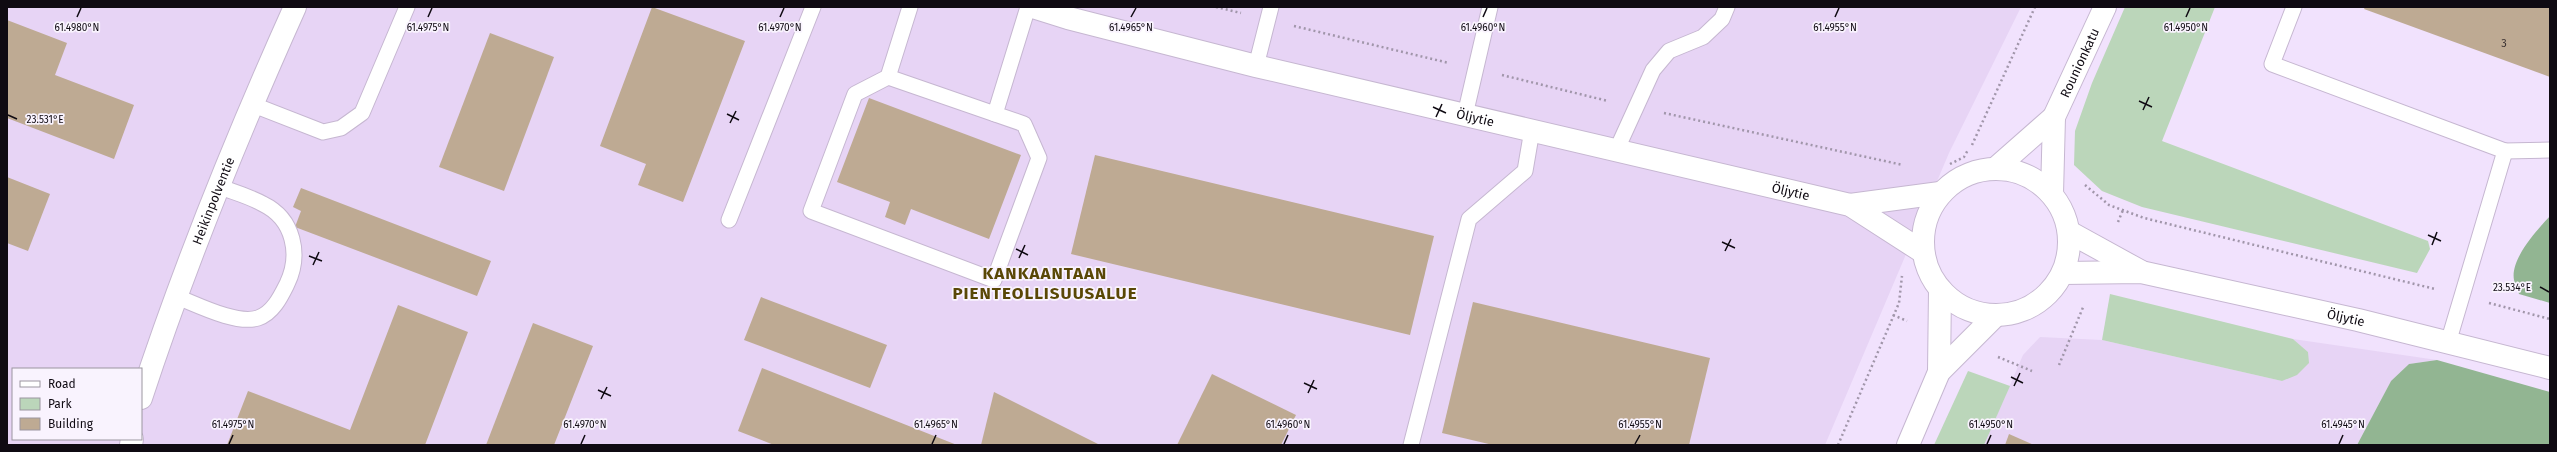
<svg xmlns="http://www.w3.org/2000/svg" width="2557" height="452" viewBox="0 0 2557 452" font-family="'Fira Sans',sans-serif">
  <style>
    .built { fill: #e7d4f5; fill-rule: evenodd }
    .green { fill: #bbd6ba }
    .forest { fill: #92b592 }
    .building { fill: #beaa93 }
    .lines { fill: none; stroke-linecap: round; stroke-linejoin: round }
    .lane-casing { stroke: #c6b7d1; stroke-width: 17 }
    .street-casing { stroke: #c6b7d1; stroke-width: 24 }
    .secondary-casing { stroke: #c6b7d1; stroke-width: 24 }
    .path { stroke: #a196aa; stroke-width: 2.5; stroke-dasharray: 2 3; stroke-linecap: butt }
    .lane { stroke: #fff; stroke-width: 15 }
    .street { stroke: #fff; stroke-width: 22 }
    .secondary { stroke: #fff; stroke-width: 22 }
    .ticks { fill: none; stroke: #0f0a12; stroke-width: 1.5 }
    .labels { text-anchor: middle; stroke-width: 3.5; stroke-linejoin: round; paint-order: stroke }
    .number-label { font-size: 11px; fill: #3b3232 }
    .street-label { font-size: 13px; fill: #0f0a12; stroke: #f9f3fe }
    .district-label { font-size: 17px; font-weight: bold; letter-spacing: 1px; fill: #594706; stroke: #f9f3fe }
    .ticks-label { font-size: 10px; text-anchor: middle; fill: #0f0a12; stroke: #f9f3fe; stroke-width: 3.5; stroke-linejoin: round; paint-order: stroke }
  </style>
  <rect width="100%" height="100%" fill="#f1e2fd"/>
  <g class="built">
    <path d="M7,7H2021L1949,153L1825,445H7ZM13,369H141V439H13Z"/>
    <path d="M2040,337L2102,340L2282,381L2308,352L2293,339L2437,360L2409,364L2391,381L2357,445H1984L2023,355Z"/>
  </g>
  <g class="green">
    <path d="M2125,7H2215L2162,141L2428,241L2430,249L2417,273L2142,207L2102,191L2074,165L2075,131L2092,83Z"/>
    <path d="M2110,294L2293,339L2308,352L2309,363L2297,375L2282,381L2102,340Z"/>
    <path d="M1968,371L2010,386L1984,445H1934Z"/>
  </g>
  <g class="forest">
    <path d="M2550,216V303L2519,294C2518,290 2515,285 2514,280C2510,259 2537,230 2550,216Z"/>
    <path d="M2437,360L2550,392V445H2357L2391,381L2409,364Z"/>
  </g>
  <g class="building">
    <path d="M652,7L745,41L683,202L638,185L646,164L600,146Z"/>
    <path d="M2365,7H2550V77L2364,9Z"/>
    <path d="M7,20L67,43L55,75L134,105L114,159L7,118Z"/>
    <path d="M490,33L554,57L504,191L439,167Z"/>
    <path d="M869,98L1021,155L989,239L911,209L905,225L885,217L890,202L837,182Z"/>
    <path d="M1095,155L1434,236L1410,335L1071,254Z"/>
    <path d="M7,177L50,194L28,251L7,243Z"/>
    <path d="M301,188L491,261L477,296L295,227L301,211L293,207Z"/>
    <path d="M761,297L887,345L870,388L744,340Z"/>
    <path d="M1473,302L1710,358L1689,445H1493L1442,433Z"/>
    <path d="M398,305L468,332L425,445H227L248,391L350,430Z"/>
    <path d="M533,323L593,346L554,445H486Z"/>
    <path d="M762,368L957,445H774L738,431Z"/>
    <path d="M1212,374L1296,415L1281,445H1177Z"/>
    <path d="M994,392L1100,445H981Z"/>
    <path d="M2009,434L2034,445H2005Z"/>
  </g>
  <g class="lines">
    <g class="lane-casing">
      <g id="lane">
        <path d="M910,7L888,77L855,94L811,211L994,280L1039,158L1024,124L995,114L1028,7"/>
        <path d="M2294,7L2272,64L2505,151L2448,343"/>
        <path d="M1256,66L1271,7"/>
        <path d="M888,77L995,114"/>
        <path d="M251,104L323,132L341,128L362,113L407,7"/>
        <path d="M1465,115L1490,7"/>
        <path d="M1617,149L1653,70L1669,51L1703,37L1722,19L1727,7"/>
        <path d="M2505,151L2550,150"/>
        <path d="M729,220L813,7"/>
        <path d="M175,296C196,304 236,325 258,318C273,313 281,296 287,284C301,255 294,219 263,204C249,196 233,192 218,186"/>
        <path d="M1411,445L1469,219L1525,171L1532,130"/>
      </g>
    </g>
    <g class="street-casing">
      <g id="street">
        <path id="s1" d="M141,398C185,264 237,136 295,7"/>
        <path d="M131,445L132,439"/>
      </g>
    </g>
    <g class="secondary-casing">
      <g id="secondary">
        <path id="s2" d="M1033,7L1068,18L1256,66L1850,205L1923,252"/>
        <path d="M1996,168L2054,117"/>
        <circle cx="1996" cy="242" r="73"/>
        <path id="s3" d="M2052,194L2054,117L2105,7"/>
        <path d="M1850,205L1940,193"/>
        <path d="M2069,232L2140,271"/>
        <path id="s4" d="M2063,273L2141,272L2358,320L2550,368"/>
        <path d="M1939,372L1940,290"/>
        <path d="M1908,445L1939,372L1995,316"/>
      </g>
    </g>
    <g class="path">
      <path d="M1216,7L1241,13"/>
      <path d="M1294,26L1449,63"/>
      <path d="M1502,75L1608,101"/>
      <path d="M1664,113L1903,165"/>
      <path d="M1972,145L2035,7"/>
      <path d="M1950,164L1964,157L1968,150"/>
      <path d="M2085,185L2109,205L2144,218L2435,289"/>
      <path d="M2118,222L2123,210"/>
      <path d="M2489,303L2550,319"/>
      <path d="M1893,315L1907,321"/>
      <path d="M1998,357L2032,371"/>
      <path d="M2059,365L2084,305"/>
      <path d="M1838,445L1899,303L1902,276"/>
    </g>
    <use href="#lane" class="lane"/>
    <use href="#street" class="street"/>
    <use href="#secondary" class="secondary"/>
  </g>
  <path class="ticks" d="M77,17L81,8M428,17L432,8M780,17L784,8M1131,17L1136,8M1483,17L1487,8M1835,17L1839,8M2186,17L2190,8M2139,101L2152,107M1433,107L1446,113M2143,110L2149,97M727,114L739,120M8,115L17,119M1436,117L1442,104M730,123L736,111M2428,235L2441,241M1722,242L1735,248M2432,245L2437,232M1016,249L1028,255M1725,251L1731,239M309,256L322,261M1019,258L1025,245M313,265L319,252M2540,287L2549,292M2011,377L2023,383M1304,383L1317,389M2014,386L2020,373M598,390L611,396M1308,393L1314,380M601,399L607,387M229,444L233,435M581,444L585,435M932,444L936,435M1284,444L1288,435M1635,444L1640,435M1987,444L1991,435M2339,444L2343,435"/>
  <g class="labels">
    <g class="number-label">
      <text x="2504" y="47">3</text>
    </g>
    <g class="street-label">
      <text dy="5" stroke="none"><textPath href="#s3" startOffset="137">Rounionkatu</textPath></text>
      <text dy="5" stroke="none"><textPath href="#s2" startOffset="456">Öljytie</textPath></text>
      <text dy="5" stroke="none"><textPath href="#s2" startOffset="780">Öljytie</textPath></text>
      <text dy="5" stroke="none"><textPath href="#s1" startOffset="210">Heikinpolventie</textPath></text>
      <text dy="5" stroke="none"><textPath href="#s4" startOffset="288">Öljytie</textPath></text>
    </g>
    <g class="district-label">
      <text x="1045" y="279">KANKAANTAAN<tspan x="1045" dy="20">PIENTEOLLISUUSALUE</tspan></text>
    </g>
  </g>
  <g class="ticks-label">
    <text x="77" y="31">61.4980°N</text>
    <text x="428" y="31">61.4975°N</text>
    <text x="780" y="31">61.4970°N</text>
    <text x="1131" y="31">61.4965°N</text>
    <text x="1483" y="31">61.4960°N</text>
    <text x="1835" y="31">61.4955°N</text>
    <text x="2186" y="31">61.4950°N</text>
    <text x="45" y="123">23.531°E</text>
    <text x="2512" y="291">23.534°E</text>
    <text x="233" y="428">61.4975°N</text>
    <text x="585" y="428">61.4970°N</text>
    <text x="936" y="428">61.4965°N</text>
    <text x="1288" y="428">61.4960°N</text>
    <text x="1640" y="428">61.4955°N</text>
    <text x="1991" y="428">61.4950°N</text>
    <text x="2343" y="428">61.4945°N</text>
  </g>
  <rect width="2557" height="452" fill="none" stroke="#0f0a12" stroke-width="16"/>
  <rect x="12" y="368" width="130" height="72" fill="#f9f3fe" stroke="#9b96a0"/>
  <rect x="20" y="381" width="20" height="6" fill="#ffffff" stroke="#9b96a0"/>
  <text x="48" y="388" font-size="12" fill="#0f0a12">Road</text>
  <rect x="20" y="398" width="20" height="12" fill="#bbd6ba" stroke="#9b96a0"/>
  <text x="48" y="408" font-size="12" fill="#0f0a12">Park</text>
  <rect x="20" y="418" width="20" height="12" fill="#beaa93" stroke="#9b96a0"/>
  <text x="48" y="428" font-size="12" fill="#0f0a12">Building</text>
</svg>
